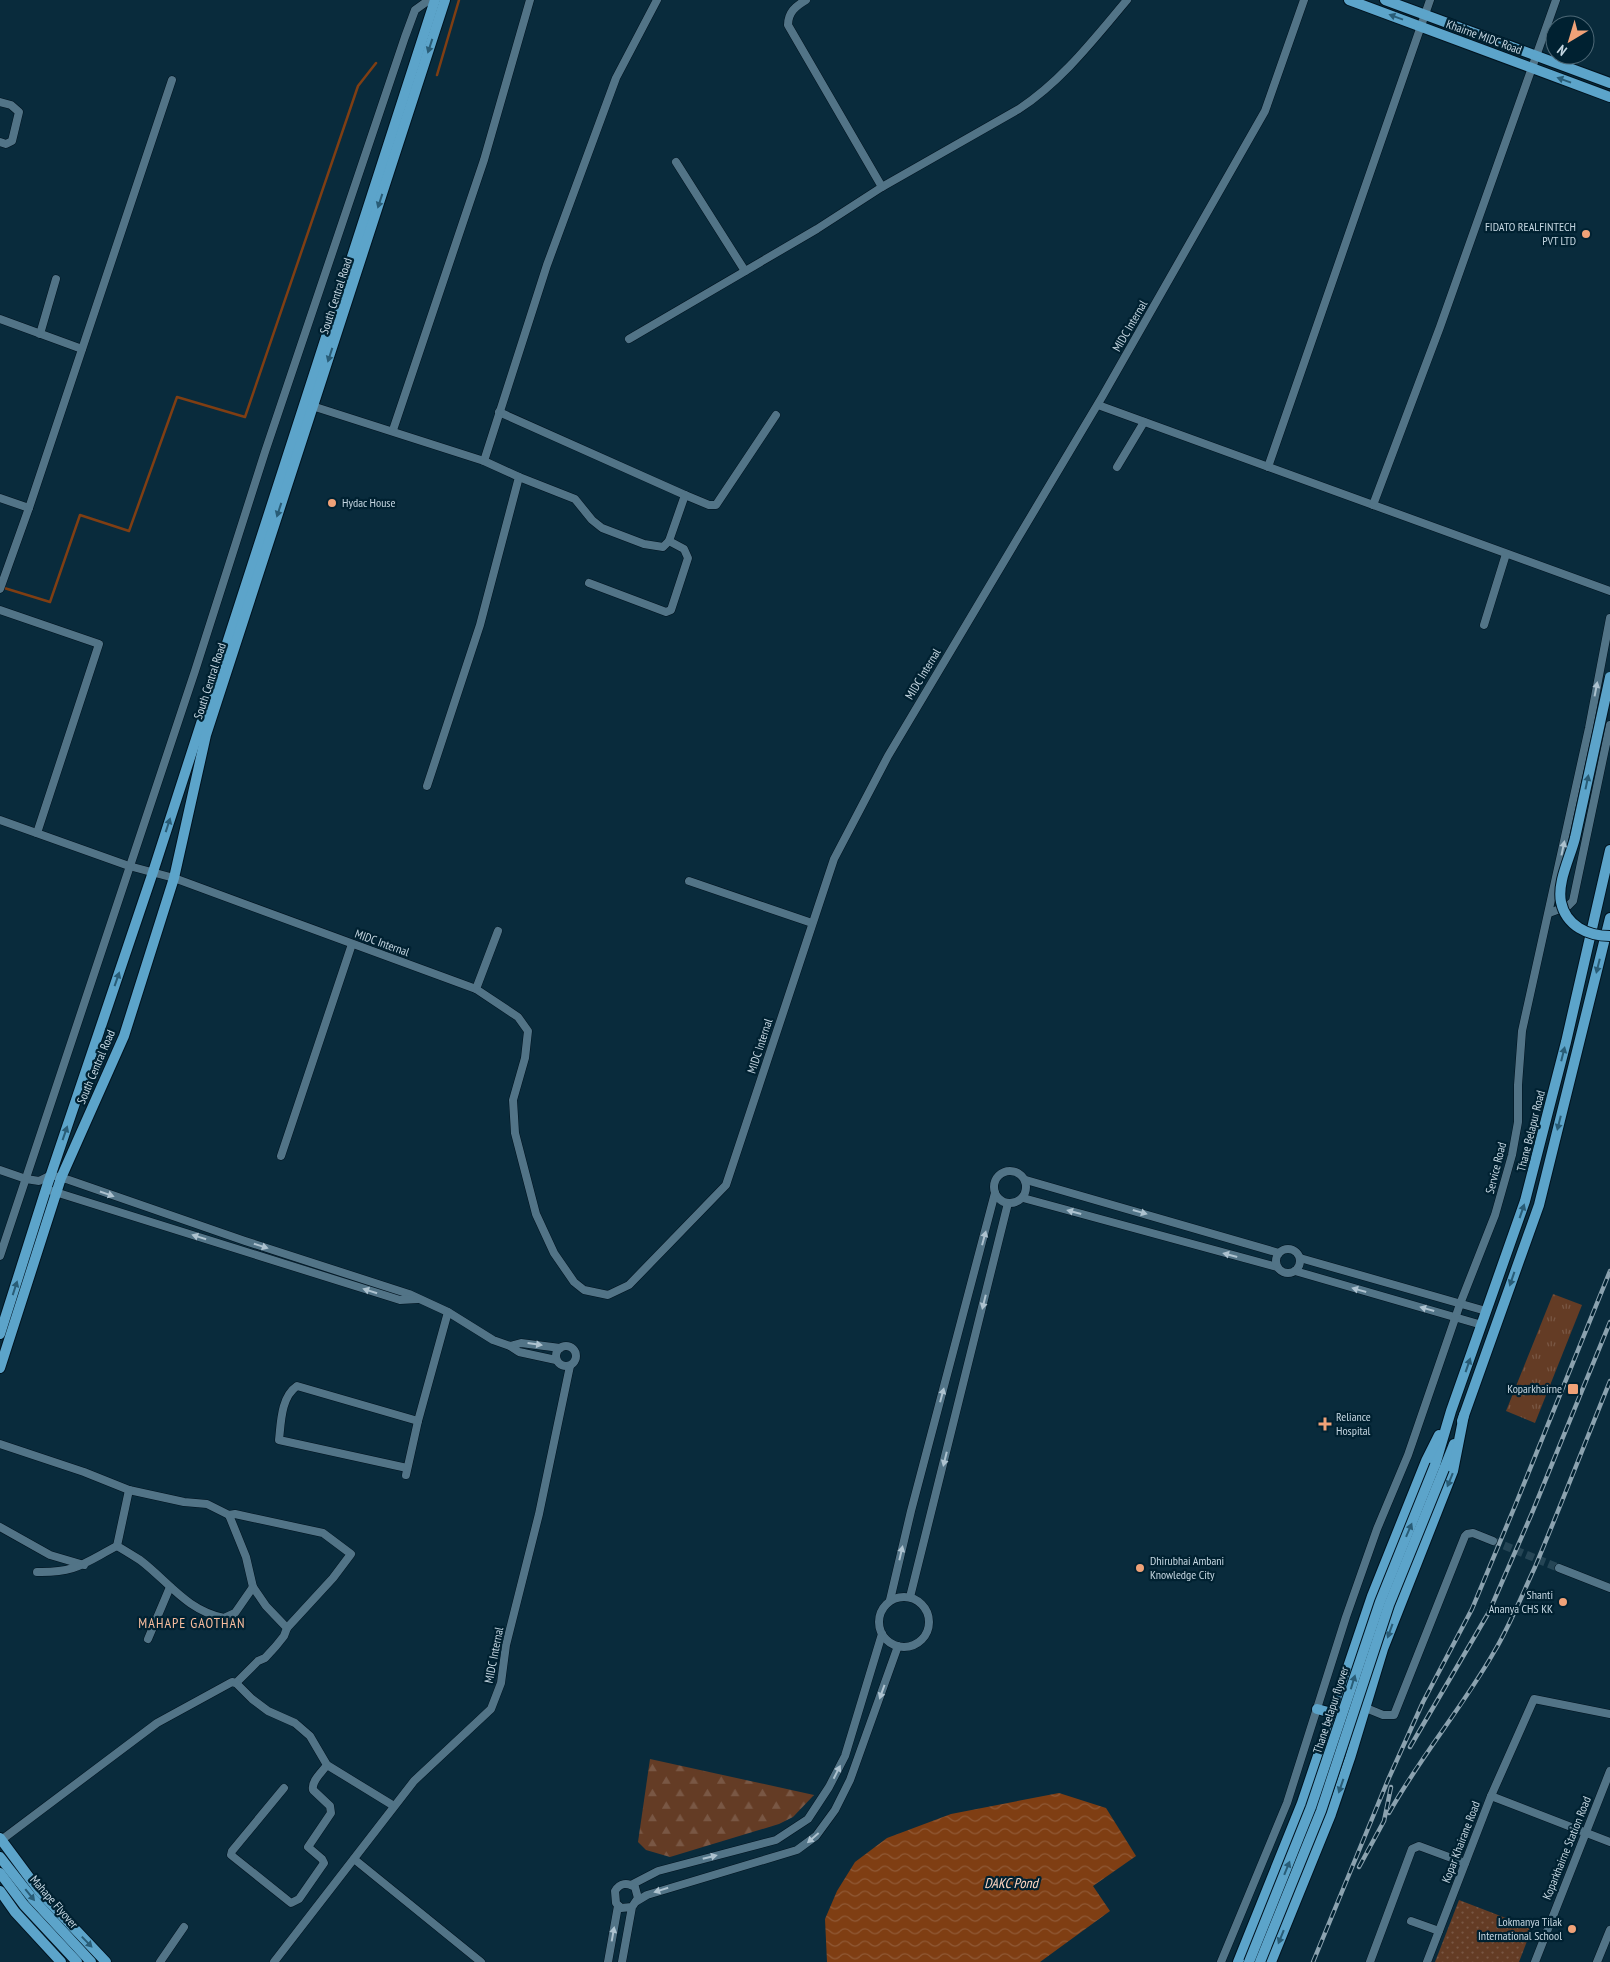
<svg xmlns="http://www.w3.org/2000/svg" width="1610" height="1962" viewBox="0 0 1610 1962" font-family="'PT Sans Narrow',sans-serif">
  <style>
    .grass { fill: url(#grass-tufts) }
    .forest { fill: url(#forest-firs) }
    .park { fill: url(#park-dots) }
    .water { fill: url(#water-waves) }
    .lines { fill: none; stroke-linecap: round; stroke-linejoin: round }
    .stream { stroke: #7f3e13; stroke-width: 2.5 }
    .minor-tunnel { stroke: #254555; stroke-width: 8; stroke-dasharray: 8 4; stroke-linecap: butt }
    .minor-casing { stroke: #00131f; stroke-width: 9 }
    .major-casing { stroke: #00131f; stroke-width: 12 }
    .minor { stroke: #527487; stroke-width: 8 }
    .major { stroke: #5ca4ca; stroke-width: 10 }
    .rail-casing { stroke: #8ba2af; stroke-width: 4.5 }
    .rail { stroke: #002131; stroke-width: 2.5; stroke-dasharray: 8; stroke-linecap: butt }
    .major-bridge-casing { stroke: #00131f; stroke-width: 12; stroke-linecap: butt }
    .major-bridge { stroke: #5ca4ca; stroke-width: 10 }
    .oneway { fill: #295c76 }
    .oneway2 { fill: #adc2cf }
    .poi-dot { fill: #f0a278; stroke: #002131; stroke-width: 2 }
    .labels { text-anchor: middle; stroke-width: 4.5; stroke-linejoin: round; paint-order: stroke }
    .street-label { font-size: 12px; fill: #c4d6e1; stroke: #002131 }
    .poi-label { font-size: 12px; fill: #c4d6e1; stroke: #002131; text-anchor: end }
    .neighbourhood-label { font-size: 14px; letter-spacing: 1px; fill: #f8bd9e; stroke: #002131 }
    .water-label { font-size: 14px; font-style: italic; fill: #ffd6c1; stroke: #002131 }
  </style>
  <defs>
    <pattern id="grass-tufts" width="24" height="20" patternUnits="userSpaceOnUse" patternTransform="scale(1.25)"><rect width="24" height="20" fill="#643c25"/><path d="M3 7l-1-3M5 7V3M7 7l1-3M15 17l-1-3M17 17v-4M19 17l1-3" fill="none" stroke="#795744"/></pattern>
    <pattern id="forest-firs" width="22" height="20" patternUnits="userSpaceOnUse" patternTransform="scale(1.25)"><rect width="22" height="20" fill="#643c25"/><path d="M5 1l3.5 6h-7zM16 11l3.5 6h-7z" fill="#795744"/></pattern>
    <pattern id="park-dots" width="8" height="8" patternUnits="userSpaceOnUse" patternTransform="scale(1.25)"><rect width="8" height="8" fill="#643c25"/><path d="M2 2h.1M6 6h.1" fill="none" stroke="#795744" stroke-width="1.8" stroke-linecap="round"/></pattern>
    <pattern id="water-waves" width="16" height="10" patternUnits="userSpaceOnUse" patternTransform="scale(1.25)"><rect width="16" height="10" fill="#7f3e13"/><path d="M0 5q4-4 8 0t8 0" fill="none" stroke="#905935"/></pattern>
  </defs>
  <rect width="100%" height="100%" fill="#092b3c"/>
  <path class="grass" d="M1553,1294L1582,1305L1535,1423L1506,1411Z"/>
  <path class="forest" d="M650,1759L814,1795L793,1817L779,1824L670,1857L646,1850L638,1842Z"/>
  <path class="park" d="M1459,1900L1532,1928L1519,1962H1435Z"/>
  <path class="water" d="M1059,1793L1106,1808L1136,1856L1093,1886L1110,1911L1040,1962H827L825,1919L837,1891L855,1862L887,1838L951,1814Z"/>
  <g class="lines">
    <g class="stream">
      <path d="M437,75L459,0"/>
      <path d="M1,587L50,602L80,515L129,531L177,397L245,417L358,86L376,63"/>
    </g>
    <path class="minor-tunnel" d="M1493,1541L1559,1568"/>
    <g class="minor-casing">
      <g id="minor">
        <path d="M806,0C796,6 788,12 788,25L882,187"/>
        <path d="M0,102L11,105L19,112L12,141L6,144L0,142"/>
        <path d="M676,162L745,271"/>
        <path d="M0,319L82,349"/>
        <path d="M40,334L56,279"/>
        <path d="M629,339L817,229L882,187L1019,109C1062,81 1094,39 1127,0"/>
        <path d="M309,405L484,461L519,477L480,625L427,786"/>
        <path d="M1098,405L1610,591"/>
        <path d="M499,412L685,495"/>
        <path d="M393,430L484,160L530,0"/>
        <path d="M484,461L547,265L616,78L657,0"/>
        <path d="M1117,467L1144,422"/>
        <path d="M1268,467L1430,0"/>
        <path d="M519,477L575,499L592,520L602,528L644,544L663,547L669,541L685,495L709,505H716L776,415"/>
        <path d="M0,498L29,508"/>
        <path d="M1373,505L1440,327L1556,0"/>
        <path d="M589,583L666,612L671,610L688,558L684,549L669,541"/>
        <path d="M0,589L29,508L172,80"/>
        <path d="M0,610L99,644L37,833"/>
        <path d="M1484,625L1506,554"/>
        <path d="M0,820L129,866L174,878L476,989L518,1017L528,1031L525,1058L513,1100L515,1133L536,1214L554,1253L574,1282L584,1290L608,1295L629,1285L726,1185L834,859L888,756L1102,397L1265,111L1304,0"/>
        <path d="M689,881L812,923"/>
        <path d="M1549,913L1568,906L1573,901L1610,725"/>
        <path d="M476,989L498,931"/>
        <path d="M281,1156L352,944"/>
        <path d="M0,1170L26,1179L39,1181L51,1175L69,1180L245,1241L409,1294L448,1312L493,1340L510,1346L521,1343L560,1348"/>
        <circle cx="1010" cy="1187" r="16"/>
        <path d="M1026,1180L1279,1253"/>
        <path d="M52,1191L400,1300L418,1299"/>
        <path d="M1023,1198L1277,1267"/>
        <circle cx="1288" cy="1261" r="12"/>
        <path d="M0,1256L195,671L265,452L405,37L415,10L429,0"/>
        <path d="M1300,1258L1486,1311"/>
        <path d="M1295,1271L1482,1325"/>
        <circle cx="566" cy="1356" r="10"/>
        <path d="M510,1346L519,1352L556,1360"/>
        <path d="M0,1444L84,1472L129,1490L184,1502L207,1504L229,1515L246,1557L253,1587L266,1606L287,1628L284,1636L276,1646L265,1658L258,1661L236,1683L232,1682L157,1723L0,1841"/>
        <path d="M407,1468L279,1440C281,1422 281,1397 297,1386L418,1421"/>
        <path d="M406,1475L418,1421L448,1312"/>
        <path d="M129,1490L117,1546C124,1550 132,1555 140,1560C169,1582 186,1610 224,1618L235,1613L253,1587"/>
        <path d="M229,1515L235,1514L323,1533L351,1554L333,1578L287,1628"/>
        <path d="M0,1527L50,1555L84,1565"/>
        <path d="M1559,1568L1610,1588"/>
        <path d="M37,1572C76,1573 84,1563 117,1546"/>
        <circle cx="904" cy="1622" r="25"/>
        <path d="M910,1597L1008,1203"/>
        <path d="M890,1600L911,1511L995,1193"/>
        <path d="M148,1639L170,1587"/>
        <path d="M236,1683L252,1699L268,1711L295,1723L310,1736L327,1765L394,1806"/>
        <path d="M1361,1706L1383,1715H1394L1465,1536L1467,1534L1473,1533L1493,1541"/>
        <path d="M284,1788L232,1851L231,1855L291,1903L299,1899L324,1863L322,1859L308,1847L331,1813L330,1806L313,1790C311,1781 322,1772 327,1765"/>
        <path d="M1491,1796L1534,1699L1610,1714"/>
        <path d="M354,1859L481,1962"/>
        <path d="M631,1885L658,1871L776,1840L808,1819L829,1787L845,1756L882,1634"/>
        <path d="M637,1901L647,1895L797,1850L816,1836L835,1810L850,1780L898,1646"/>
        <path d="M1411,1921L1439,1931"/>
        <path d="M160,1962L184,1927"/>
        <path d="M274,1962L414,1781L491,1709L501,1683L506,1645L539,1514L570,1366"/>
        <path d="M608,1962L618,1906"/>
        <path d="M622,1962L632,1907L638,1898L635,1887C627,1882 620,1883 615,1891L616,1903L621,1908L632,1907"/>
        <path d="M1221,1962L1287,1803L1346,1617L1377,1529L1408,1455L1460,1304L1495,1215L1512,1155L1518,1122V1085L1522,1031L1589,728L1610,618"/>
        <path d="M1370,1962L1412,1849L1419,1846L1465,1863"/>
        <path d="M1427,1962L1491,1796L1610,1842"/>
        <path d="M1535,1962L1610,1771"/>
        <path d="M1597,1962L1610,1930"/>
      </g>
    </g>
    <g class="major-casing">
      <g id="major">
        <path d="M1349,0L1610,97"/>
        <path d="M1385,0L1610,83"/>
        <path d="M0,1334L47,1186L153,872L435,0"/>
        <path d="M0,1368L61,1178L124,1036L174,878L206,735L445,0"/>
        <path d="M1462,1421L1539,1205L1610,918"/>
        <path d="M1435,1465L1451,1411L1525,1201L1566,1042L1610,850"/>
        <path d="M1444,1469L1454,1444"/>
        <path d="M1317,1709L1339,1715"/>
        <path d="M0,1838L40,1892L106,1962"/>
        <path d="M0,1857L32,1898L91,1962"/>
        <path d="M0,1873L24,1905L77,1962"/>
        <path d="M0,1891L15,1912L61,1962"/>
        <path d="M1238,1962L1302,1803L1372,1596L1426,1461L1439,1435"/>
        <path d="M1271,1962L1331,1814L1350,1758L1383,1649L1453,1471L1464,1415"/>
      </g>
    </g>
    <use href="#minor" class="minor"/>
    <use href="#major" class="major"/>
    <g class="rail-casing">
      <g id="rail">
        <path d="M1410,1747L1489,1612L1532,1513L1610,1322"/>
        <path d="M1389,1813C1420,1757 1462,1708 1494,1652C1510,1625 1522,1595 1535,1567C1561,1505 1585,1443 1610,1381"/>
        <path d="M1359,1867L1384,1821L1391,1787"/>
        <path d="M1313,1962L1388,1780L1423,1702L1472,1609L1515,1506L1610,1271"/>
      </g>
    </g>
    <use href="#rail" class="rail"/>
    <g class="major-bridge-casing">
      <g id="major-bridge">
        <path d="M1610,677C1598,731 1587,785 1575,838C1570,858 1557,882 1561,902C1566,926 1588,936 1610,936"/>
        <path d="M1249,1962L1311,1807L1380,1602L1435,1465"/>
        <path d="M1260,1962L1321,1811L1389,1605L1444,1469"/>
      </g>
    </g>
    <use href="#major-bridge" class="major-bridge"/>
  </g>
  <defs><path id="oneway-solid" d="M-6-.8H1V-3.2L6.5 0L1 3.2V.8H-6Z" transform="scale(1.25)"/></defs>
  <g class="oneway">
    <use href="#oneway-solid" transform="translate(1396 17) rotate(-160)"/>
    <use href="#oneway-solid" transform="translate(430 46) rotate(108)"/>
    <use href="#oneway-solid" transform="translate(1564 80) rotate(-160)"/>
    <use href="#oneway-solid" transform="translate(380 201) rotate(108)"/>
    <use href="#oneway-solid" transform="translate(330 355) rotate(108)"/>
    <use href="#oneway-solid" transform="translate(279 510) rotate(108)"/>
    <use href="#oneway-solid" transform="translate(1587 782) rotate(-78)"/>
    <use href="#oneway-solid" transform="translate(168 825) rotate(-72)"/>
    <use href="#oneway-solid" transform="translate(1598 966) rotate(104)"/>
    <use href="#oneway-solid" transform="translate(117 979) rotate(-71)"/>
    <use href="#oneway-solid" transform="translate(1563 1054) rotate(-76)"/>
    <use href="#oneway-solid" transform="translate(1559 1123) rotate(104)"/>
    <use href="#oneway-solid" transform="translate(65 1133) rotate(-71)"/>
    <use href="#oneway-solid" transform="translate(1522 1211) rotate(-71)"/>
    <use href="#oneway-solid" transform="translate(1512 1279) rotate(109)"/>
    <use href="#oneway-solid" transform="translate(15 1288) rotate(-72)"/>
    <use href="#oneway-solid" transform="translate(1468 1365) rotate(-71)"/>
    <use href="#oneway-solid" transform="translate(1450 1480) rotate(112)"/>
    <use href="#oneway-solid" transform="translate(1409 1530) rotate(-67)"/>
    <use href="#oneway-solid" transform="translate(1390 1631) rotate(110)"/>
    <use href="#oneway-solid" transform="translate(1353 1682) rotate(-73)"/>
    <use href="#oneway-solid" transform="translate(1341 1786) rotate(109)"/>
    <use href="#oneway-solid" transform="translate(1287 1868) rotate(-68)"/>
    <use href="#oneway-solid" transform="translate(30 1895) rotate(51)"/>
    <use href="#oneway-solid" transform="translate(1281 1937) rotate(112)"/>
    <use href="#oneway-solid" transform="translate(87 1942) rotate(46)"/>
  </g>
  <g class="oneway2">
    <use href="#oneway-solid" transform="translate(1596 689) rotate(-79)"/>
    <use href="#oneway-solid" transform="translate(1563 848) rotate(-78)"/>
    <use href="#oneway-solid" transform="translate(107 1194) rotate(19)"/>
    <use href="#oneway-solid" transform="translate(1074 1212) rotate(-165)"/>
    <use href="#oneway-solid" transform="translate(1140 1212) rotate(16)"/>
    <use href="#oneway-solid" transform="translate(199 1237) rotate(-162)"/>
    <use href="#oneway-solid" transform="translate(984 1238) rotate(-75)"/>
    <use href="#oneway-solid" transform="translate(261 1246) rotate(18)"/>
    <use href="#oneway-solid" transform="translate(1230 1255) rotate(-165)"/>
    <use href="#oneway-solid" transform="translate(1359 1290) rotate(-164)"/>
    <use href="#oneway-solid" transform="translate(370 1291) rotate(-162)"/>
    <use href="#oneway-solid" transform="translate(984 1302) rotate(104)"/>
    <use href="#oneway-solid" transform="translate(1427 1309) rotate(-164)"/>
    <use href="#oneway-solid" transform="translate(535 1344) rotate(8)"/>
    <use href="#oneway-solid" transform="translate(942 1395) rotate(-75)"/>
    <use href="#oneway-solid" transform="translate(945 1459) rotate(104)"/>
    <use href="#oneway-solid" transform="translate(901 1553) rotate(-77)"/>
    <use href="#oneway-solid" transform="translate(882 1692) rotate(110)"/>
    <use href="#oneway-solid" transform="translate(837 1772) rotate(-63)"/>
    <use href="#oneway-solid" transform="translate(813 1838) rotate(139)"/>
    <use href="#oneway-solid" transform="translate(710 1857) rotate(-14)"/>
    <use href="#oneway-solid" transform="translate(661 1890) rotate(163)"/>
    <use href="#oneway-solid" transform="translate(613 1934) rotate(-80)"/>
  </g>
  <g class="poi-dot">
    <circle cx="1586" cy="234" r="5"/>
    <circle cx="332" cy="503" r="5"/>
    <rect x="1567" y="1383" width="12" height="12" rx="2.5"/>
    <path d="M1322.5 1416.5h5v5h5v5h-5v5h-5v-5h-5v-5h5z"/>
    <circle cx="1140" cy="1568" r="5"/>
    <circle cx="1563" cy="1602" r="5"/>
    <circle cx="1572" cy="1929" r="5"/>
  </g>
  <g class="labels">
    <g class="street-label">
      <text transform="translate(1484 37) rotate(20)" y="4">Khairne MIDC Road</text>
      <text transform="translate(336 296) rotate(-72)" y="4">South Central Road</text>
      <text transform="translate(1130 326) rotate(-60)" y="4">MIDC Internal</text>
      <text transform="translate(923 674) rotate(-59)" y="4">MIDC Internal</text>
      <text transform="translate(210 681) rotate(-72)" y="4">South Central Road</text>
      <text transform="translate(382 943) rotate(20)" y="4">MIDC Internal</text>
      <text transform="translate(760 1046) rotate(-72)" y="4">MIDC Internal</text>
      <text transform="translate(96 1067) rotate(-67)" y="4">South Central Road</text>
      <text transform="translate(1531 1131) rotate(-76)" y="4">Thane Belapur Road</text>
      <text transform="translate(1496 1168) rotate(-76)" y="4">Service Road</text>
      <text transform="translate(494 1655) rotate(-79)" y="4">MIDC Internal</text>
      <text transform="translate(1331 1710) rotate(-72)" y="4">Thane belapur flyover</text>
      <text transform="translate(1461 1842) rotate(-69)" y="4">Kopar Khairane Road</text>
      <text transform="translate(1567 1848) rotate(-68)" y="4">Koparkhairne Station Road</text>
      <text transform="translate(54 1902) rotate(49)" y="4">Mahape Flyover</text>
    </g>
    <g class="poi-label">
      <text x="1576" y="231">FIDATO REALFINTECH<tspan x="1576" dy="14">PVT LTD</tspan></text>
      <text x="342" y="507" text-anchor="start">Hydac House</text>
      <text x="1562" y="1393">Koparkhairne</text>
      <text x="1336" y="1421" text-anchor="start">Reliance<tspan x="1336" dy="14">Hospital</tspan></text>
      <text x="1150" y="1565" text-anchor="start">Dhirubhai Ambani<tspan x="1150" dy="14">Knowledge City</tspan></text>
      <text x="1553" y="1599">Shanti<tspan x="1553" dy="14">Ananya CHS KK</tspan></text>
      <text x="1562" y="1926">Lokmanya Tilak<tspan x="1562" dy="14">International School</tspan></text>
    </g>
    <g class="neighbourhood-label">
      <text x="192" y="1628">MAHAPE GAOTHAN</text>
    </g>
    <g class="water-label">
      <text x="1011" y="1888">DAKC Pond</text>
    </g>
  </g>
  <g transform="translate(1570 40) rotate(218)"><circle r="24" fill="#002131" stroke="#4e6977"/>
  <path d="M0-4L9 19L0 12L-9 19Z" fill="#f0a278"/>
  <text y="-8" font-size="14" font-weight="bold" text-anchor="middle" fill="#c4d6e1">N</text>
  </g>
</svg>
